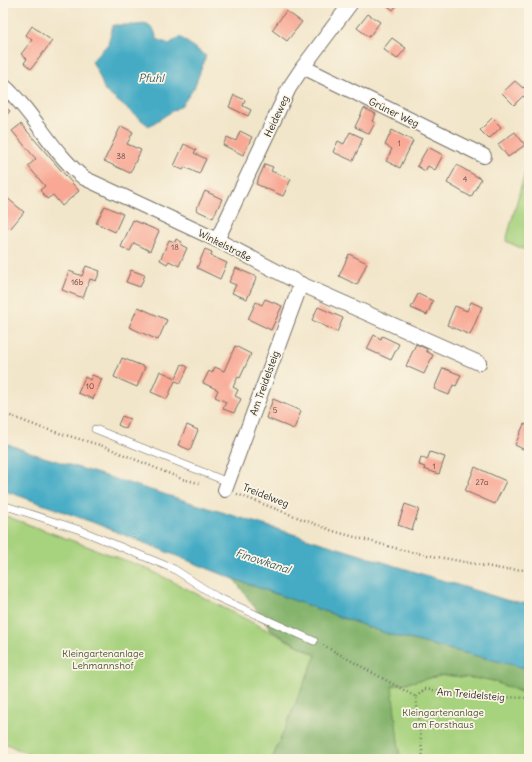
<svg xmlns="http://www.w3.org/2000/svg" width="532" height="762" viewBox="0 0 532 762" font-family="Delius,sans-serif">
  <style>
    .green { fill: #a7d27e; stroke: #697e54 }
    .forest { fill: #85b46d; stroke: #58704c }
    .water { fill: #45abc5; stroke: #386b78 }
    .building { fill: #f8a894 }
    .lines { fill: none; stroke-linecap: round; stroke-linejoin: round }
    .lane-casing { stroke: #716c63; stroke-width: 8 }
    .street-casing { stroke: #716c63; stroke-width: 16 }
    .path { stroke: #716c63; stroke-width: 2.5; stroke-dasharray: 1 3; stroke-linecap: butt }
    .lane { stroke: #fff; stroke-width: 7 }
    .street { stroke: #fff; stroke-width: 14 }
    .labels { text-anchor: middle; stroke-width: 3.5; stroke-linejoin: round; paint-order: stroke }
    .number-label { font-size: 8px; fill: #5e4a45 }
    .street-label { font-size: 10px; fill: #2b2b2b; stroke: #fcf5e5 }
    .park-label { font-size: 10px; fill: #4a5540; stroke: #fcf5e5 }
    .water-label { font-size: 11px; font-style: italic; fill: #355e69; stroke: #fcf5e5 }
  </style>
  <rect width="100%" height="100%" fill="#fcf5e5"/>
  <filter id="ink" filterUnits="userSpaceOnUse"><feTurbulence type="fractalNoise" baseFrequency=".025" numOctaves="2"/><feDisplacementMap in="SourceGraphic" scale="8" xChannelSelector="R" yChannelSelector="G"/><feConvolveMatrix kernelMatrix="1 2 1 2 8 2 1 2 1" color-interpolation-filters="sRGB"/></filter>
  <filter id="wash" filterUnits="userSpaceOnUse"><feTurbulence type="fractalNoise" baseFrequency=".012" numOctaves="4" result="noise"/><feDisplacementMap in="SourceGraphic" scale="16" xChannelSelector="R" yChannelSelector="G"/><feGaussianBlur stdDeviation="0.9" result="paint"/><feColorMatrix in="noise" values="0 0 0 0 0 0 0 0 0 0 0 0 0 0 0 0 0 1.4 0 .05"/><feComposite in="paint" operator="in"/></filter>
  <g filter="url(#wash)">
    <rect width="100%" height="100%" fill="#f2e6ca"/>
    <g class="green">
      <path d="M529,158V252L506,241Z"/>
      <path d="M3,515L146,568L316,655L272,759H38L3,742Z"/>
      <path d="M444,675L490,680L529,695V759H400L391,686Z"/>
    </g>
    <path class="forest" d="M234,579L388,634L529,669V695L490,680L444,675L392,686L400,759H272L316,655L272,631Z"/>
    <g class="water">
      <path d="M146,24L154,30L157,39L169,44L180,37L206,56L194,88L182,105L149,126L105,91L99,75L92,61L108,44L113,25H136Z"/>
      <path d="M3,442L31,453L506,600L529,604V669L388,634L234,579L92,522L3,490Z"/>
    </g>
    <g id="blocks">
      <g class="building">
        <path d="M384,3H399L393,10Z"/>
        <path d="M286,11L302,22L287,41L272,30Z"/>
        <path d="M368,14L380,22L369,37L357,28Z"/>
        <path d="M32,26L52,41L31,69L24,63L27,59L21,54L32,40L26,35Z"/>
        <path d="M392,38L406,48L397,59L383,49Z"/>
        <path d="M515,81L523,88L524,87L529,92V96L526,99L523,96L514,105L502,93Z"/>
        <path d="M234,95L245,100L243,106L251,110L248,116L229,107Z"/>
        <path d="M3,98L8,102L4,107L10,111L4,118Z"/>
        <path d="M364,108L376,114L372,121L375,123L369,134L355,127Z"/>
        <path d="M492,118L501,127L489,139L480,130Z"/>
        <path d="M21,124L79,191L62,206L53,195L47,199L40,190L45,186L28,166L36,159L12,131Z"/>
        <path d="M121,126L133,132L127,144L141,150L130,173L104,161Z"/>
        <path d="M392,130L413,141L400,168L386,161L392,149L385,145Z"/>
        <path d="M240,131L252,137L243,155L223,145L227,137L236,141Z"/>
        <path d="M350,132L363,138L353,161L333,152L338,141L344,144Z"/>
        <path d="M515,132L525,145L508,157L498,144Z"/>
        <path d="M184,144L196,150L194,153L206,159L199,174L185,167L183,170L174,166Z"/>
        <path d="M428,147L443,155L435,170L428,166L425,171L417,166Z"/>
        <path d="M265,164L273,167L271,171L291,179L283,196L256,184Z"/>
        <path d="M457,165L481,179L471,197L447,183Z"/>
        <path d="M205,191L222,199L213,218L196,210Z"/>
        <path d="M6,197L24,212L10,229L3,223V200Z"/>
        <path d="M105,206L123,214L115,232L96,223Z"/>
        <path d="M133,220L159,231L150,251L134,243L130,251L121,247Z"/>
        <path d="M176,239L182,242L181,245L187,248L179,266L169,261L167,264L160,260L169,240L175,242Z"/>
        <path d="M205,249L212,252L211,256L227,263L220,279L197,268Z"/>
        <path d="M349,254L367,263L357,285L339,276Z"/>
        <path d="M86,266L100,271L96,281L90,279L83,298L62,290L69,271L82,276Z"/>
        <path d="M236,268L257,277L247,299L232,293L236,285L229,282Z"/>
        <path d="M131,270L145,275L140,287L126,282Z"/>
        <path d="M418,294L433,301L427,315L411,308Z"/>
        <path d="M265,299L282,306L271,330L248,319L256,302L262,305Z"/>
        <path d="M471,302L482,307L470,335L447,325L455,306L467,311Z"/>
        <path d="M138,307L167,320L158,340L129,327Z"/>
        <path d="M318,307L343,318L337,332L312,320Z"/>
        <path d="M374,335L381,339L382,336L399,344L391,360L367,349Z"/>
        <path d="M416,344L427,349L426,351L433,355L424,374L406,366Z"/>
        <path d="M235,346L251,354L240,378L238,377L233,387L238,390L235,396L241,399L234,413L223,409L226,402L215,397L218,390L203,383L209,371L212,373L215,367L224,371Z"/>
        <path d="M122,358L145,367L137,387L114,377Z"/>
        <path d="M182,364L188,367L181,383L175,381L167,399L151,392L160,371L176,378Z"/>
        <path d="M443,368L461,375L456,386L453,385L449,395L434,389Z"/>
        <path d="M92,375L102,379L93,399L78,393L85,377L90,380Z"/>
        <path d="M273,399L301,411L294,429L266,418Z"/>
        <path d="M122,416L130,419L126,429L118,425Z"/>
        <path d="M524,424L529,426V452L515,445Z"/>
        <path d="M187,425L198,430L190,450L178,445Z"/>
        <path d="M430,452L445,457L439,474L424,469L425,467L419,465L421,457L427,460Z"/>
        <path d="M475,467L506,481L495,504L465,491Z"/>
        <path d="M405,504L419,509L412,530L398,525Z"/>
      </g>
    </g>
  </g>
  <g filter="url(#ink)">
    <use href="#blocks" fill-opacity="0" stroke="#716c63" stroke-width="1"/>
    <g class="lines">
      <g class="lane-casing">
        <g id="lane">
          <path d="M95,429L228,482"/>
          <path d="M3,505L80,530L174,569L217,597L314,641"/>
        </g>
      </g>
      <g class="street-casing">
        <g id="street">
          <path d="M303,67L484,156"/>
          <path d="M3,85C34,112 52,153 84,178L217,240L301,284L479,363"/>
          <path d="M217,240L289,88L303,67L351,3"/>
          <path d="M225,490L301,284"/>
        </g>
      </g>
      <g class="path">
        <path d="M3,413L42,428L103,446L182,479L199,483"/>
        <path d="M237,494L333,531L406,551L502,569L529,570"/>
        <path d="M323,645L416,697L423,759"/>
        <path d="M416,697L425,689L478,696L529,698"/>
      </g>
      <use href="#lane" class="lane"/>
      <use href="#street" class="street"/>
    </g>
  </g>
  <g class="labels">
    <g class="number-label">
      <text x="399" y="146">1</text>
      <text x="121" y="159">38</text>
      <text x="465" y="182">4</text>
      <text x="175" y="250">18</text>
      <text x="77" y="285">16b</text>
      <text x="90" y="389">10</text>
      <text x="275" y="413">5</text>
      <text x="434" y="469">1</text>
      <text x="482" y="485">27a</text>
    </g>
    <g class="street-label">
      <text transform="translate(394 112) rotate(26)" y="4">Grüner Weg</text>
      <text transform="translate(276 116) rotate(-65)" y="4">Heideweg</text>
      <text transform="translate(225 245) rotate(27)" y="4">Winkelstraße</text>
      <text transform="translate(264 383) rotate(-70)" y="4">Am Treidelsteig</text>
      <text transform="translate(266 495) rotate(21)" y="4">Treidelweg</text>
      <text transform="translate(471 694) rotate(5)" y="4">Am Treidelsteig</text>
    </g>
    <g class="park-label">
      <text x="103" y="657">Kleingartenanlage<tspan x="103" dy="12">Lehmannshof</tspan></text>
      <text x="443" y="716">Kleingartenanlage<tspan x="443" dy="12">am Forsthaus</tspan></text>
    </g>
    <g class="water-label">
      <text x="151" y="82">Pfuhl</text>
      <text transform="translate(263 561) rotate(18)" y="4">Finowkanal</text>
    </g>
  </g>
  <rect width="532" height="762" fill="none" stroke="#fcf5e5" stroke-width="16"/>
</svg>
